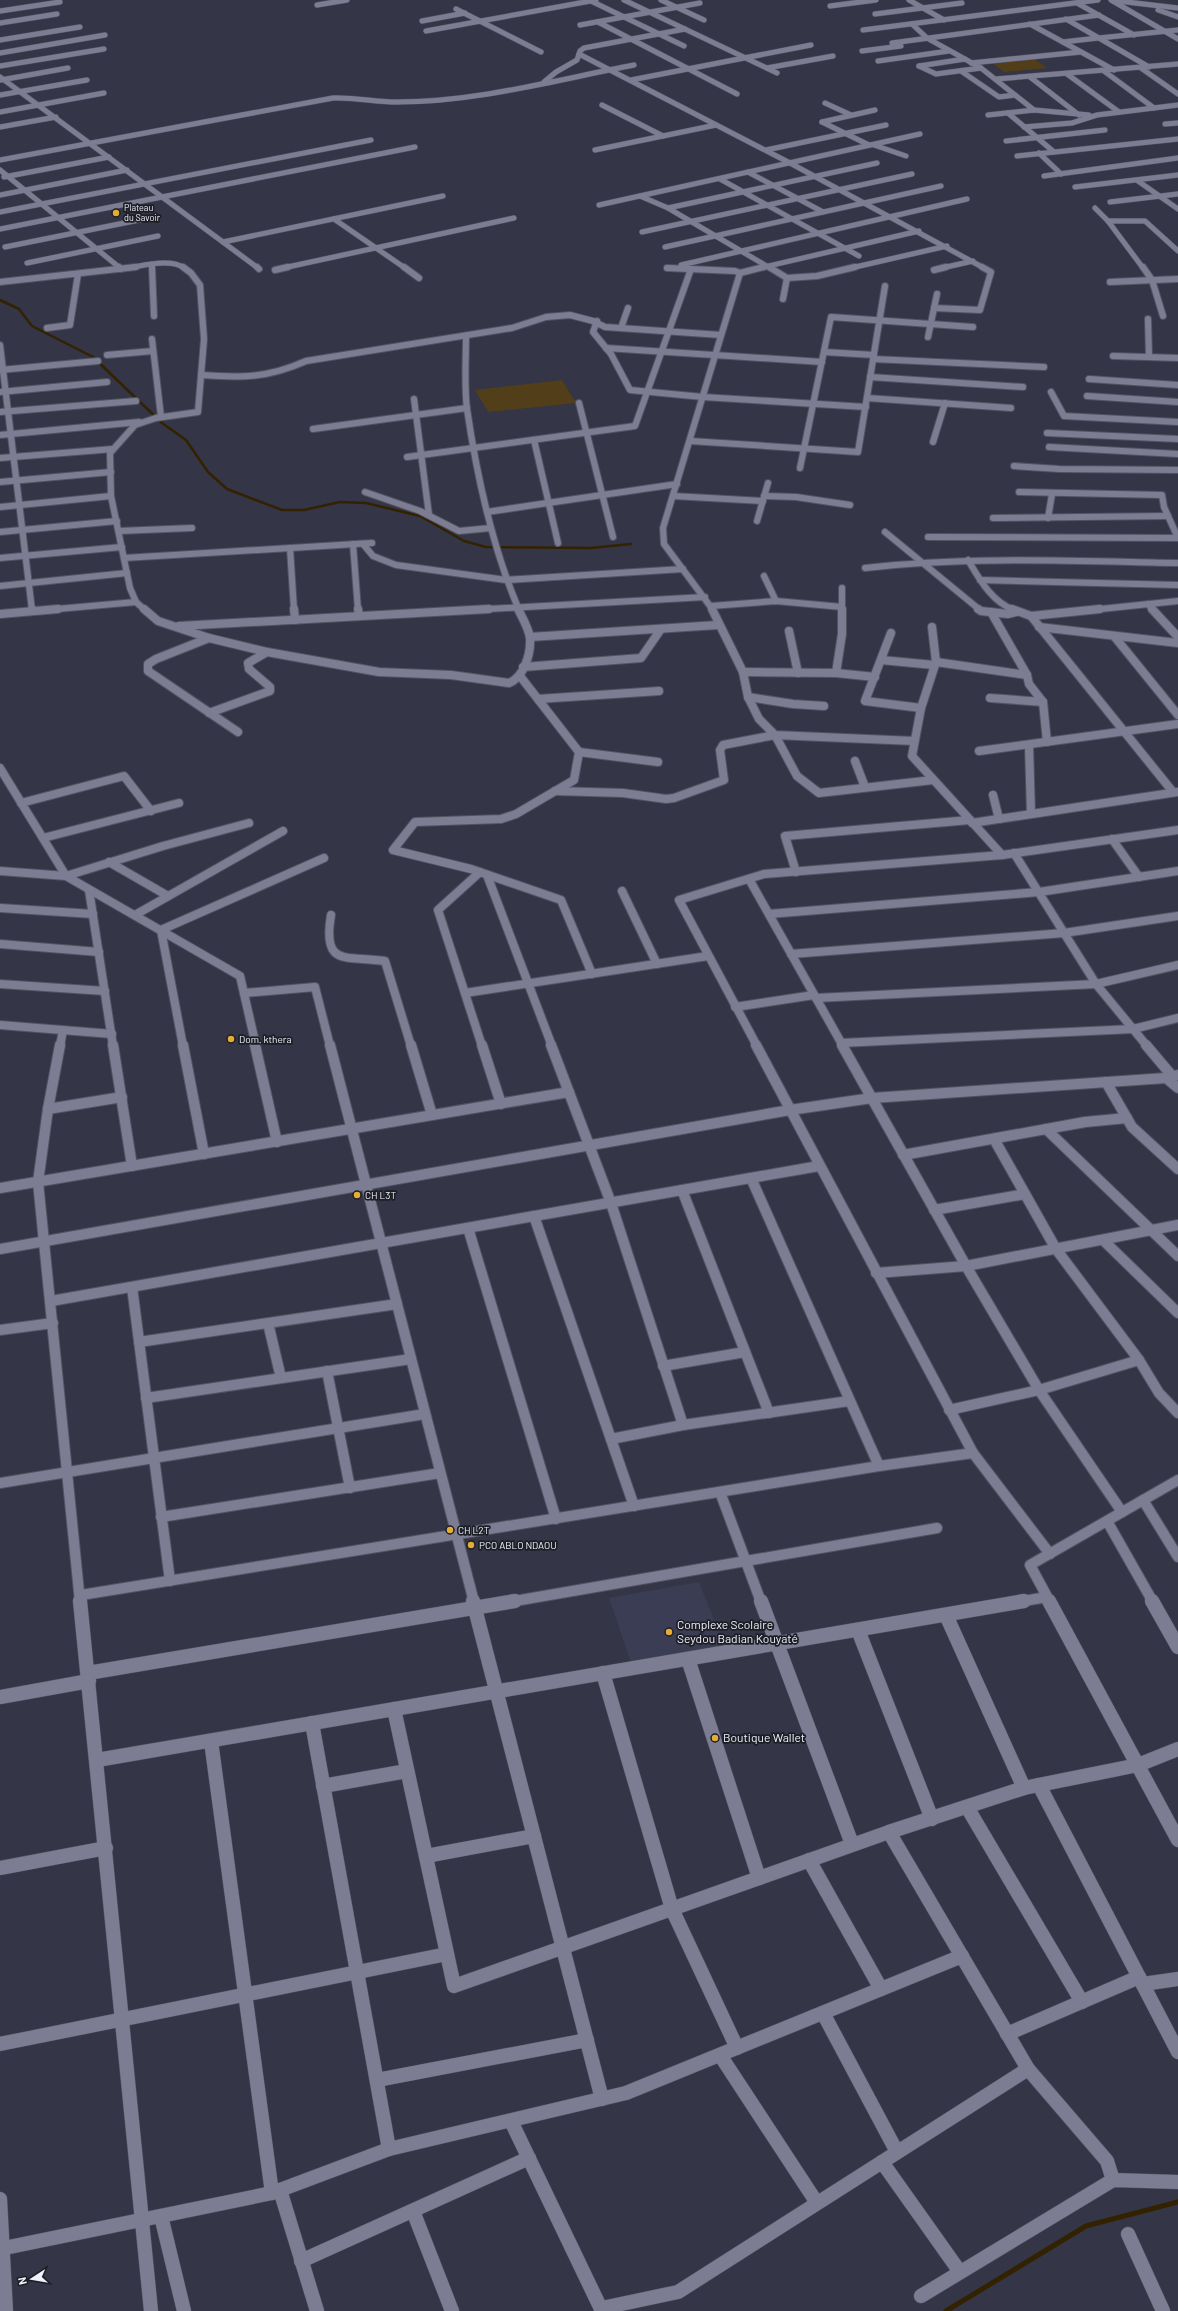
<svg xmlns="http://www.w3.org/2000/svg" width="1178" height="2311" viewBox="0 0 1178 2311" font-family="Barlow,sans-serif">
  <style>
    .built { fill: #3b3d54 }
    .green { fill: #523e19 }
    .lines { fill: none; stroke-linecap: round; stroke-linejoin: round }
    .stream-far1 { stroke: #320; stroke-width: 2.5 }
    .stream { stroke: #320; stroke-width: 5 }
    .street-far4-casing { stroke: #525362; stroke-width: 6 }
    .street-far3-casing { stroke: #525362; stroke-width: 8 }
    .street-far2-casing { stroke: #525362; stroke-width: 10 }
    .street-far1-casing { stroke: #525362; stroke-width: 12 }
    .street-casing { stroke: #525362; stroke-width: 15 }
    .secondary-casing { stroke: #525362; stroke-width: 12 }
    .street-far4 { stroke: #7c7d92; stroke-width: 5 }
    .street-far3 { stroke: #7c7d92; stroke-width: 6 }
    .street-far2 { stroke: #7c7d92; stroke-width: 8 }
    .street-far1 { stroke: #7c7d92; stroke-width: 10 }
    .street { stroke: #7c7d92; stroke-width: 14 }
    .secondary { stroke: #7c7d92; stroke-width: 10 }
    .poi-dot { fill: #e6ad36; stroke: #1d1d25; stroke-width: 1.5 }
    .labels { text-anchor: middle; stroke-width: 3.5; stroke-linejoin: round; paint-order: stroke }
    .far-poi-label { font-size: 9px; fill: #f0f1fc; stroke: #1d1d25; text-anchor: start }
    .poi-label { font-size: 10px; fill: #f0f1fc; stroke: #1d1d25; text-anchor: start }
    .near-poi-label { font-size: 12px; fill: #f0f1fc; stroke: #1d1d25; text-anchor: start }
  </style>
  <rect width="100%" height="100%" fill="#343546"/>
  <path class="built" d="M699,1582L725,1648L631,1663L609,1598Z"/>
  <g class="green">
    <path d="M1033,58L1047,68L1004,72L991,62Z"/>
    <path d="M562,380L576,403L488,412L475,390Z"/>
  </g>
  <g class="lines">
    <path class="stream-far1" d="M0,300L19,309L32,326L93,357L162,423L186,440L208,472L227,489L282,510H304L340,502L366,503L420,516L464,541L486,547L591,548L631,544"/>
    <path class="stream" d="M946,2311L1086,2226L1178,2202"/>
    <g class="street-far4-casing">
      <g id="street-far4">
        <path d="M624,0L777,73"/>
        <path d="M661,0L704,20"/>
        <path d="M909,0L944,20"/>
        <path d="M1111,0L1178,39"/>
        <path d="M591,1L684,46"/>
        <path d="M1118,1L1178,8"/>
        <path d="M1077,3L1134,35"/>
        <path d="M317,5L347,0"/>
        <path d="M830,6L876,0"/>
        <path d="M456,9L541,52"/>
        <path d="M1158,10L1178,17"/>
        <path d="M0,11L60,2"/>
        <path d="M875,14L962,3"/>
        <path d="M1066,19L1149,67"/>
        <path d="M422,21L465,13"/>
        <path d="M598,22L737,94"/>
        <path d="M0,23L57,14"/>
        <path d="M912,24L927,38L981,68L1034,110"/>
        <path d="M1030,24L1114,70"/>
        <path d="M580,25L700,3"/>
        <path d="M863,30L1098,0"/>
        <path d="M426,31L596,0"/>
        <path d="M1099,38L1178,30"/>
        <path d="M0,40L80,27"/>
        <path d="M1063,42L1098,38"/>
        <path d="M892,43L1099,15"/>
        <path d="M862,51L901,46"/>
        <path d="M0,53L105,35"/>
        <path d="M579,54L790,163L984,268"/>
        <path d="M878,61L949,51"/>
        <path d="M971,63L1081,52"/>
        <path d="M0,66L104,49"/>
        <path d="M919,66L936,74L981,68"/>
        <path d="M919,66L965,59"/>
        <path d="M767,68L833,56"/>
        <path d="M1141,68L1178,94"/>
        <path d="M961,71L999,97L1015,95"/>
        <path d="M1104,71L1154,108"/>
        <path d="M1067,74L1119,112"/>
        <path d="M0,77L258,268"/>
        <path d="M1030,77L1079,115"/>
        <path d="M996,79L1178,64"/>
        <path d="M1,80L68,68"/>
        <path d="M631,80L811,45"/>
        <path d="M544,82L556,72L577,60L580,51L584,48L685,29"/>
        <path d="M0,95L87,80"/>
        <path d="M825,103L851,115"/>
        <path d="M602,105L663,136"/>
        <path d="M0,112L104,93"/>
        <path d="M1008,113L1054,152"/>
        <path d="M988,115L1034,110L1089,115"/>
        <path d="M822,122L875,110"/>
        <path d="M822,122L869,145"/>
        <path d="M1165,124L1178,123"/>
        <path d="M0,127L56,117"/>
        <path d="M1024,127L1072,123L1097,115L1178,105"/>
        <path d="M1006,141L1105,130"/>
        <path d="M874,145L906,156"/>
        <path d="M595,150L716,125"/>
        <path d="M766,150L886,125"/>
        <path d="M1039,153L1061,174"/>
        <path d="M1017,156L1178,139"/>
        <path d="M0,160L333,98C355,97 375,102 397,102C476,102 556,80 634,65"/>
        <path d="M0,170L120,268"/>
        <path d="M748,172L823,212"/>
        <path d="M1044,176L1178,158"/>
        <path d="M4,177L109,157"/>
        <path d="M720,179L859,256"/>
        <path d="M1138,181L1178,209"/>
        <path d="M1075,187L1178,175"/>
        <path d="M0,195L127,170"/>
        <path d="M640,196L668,208L770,268"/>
        <path d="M1110,202L1178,194"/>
        <path d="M599,205L920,134"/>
        <path d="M668,208L877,163"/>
        <path d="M1095,208L1108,221L1143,268"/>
        <path d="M0,212L371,140"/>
        <path d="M334,219L405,268"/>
        <path d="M1108,221H1145L1178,251"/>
        <path d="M0,229L415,147"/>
        <path d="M642,232L912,174"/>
        <path d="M223,242L443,196"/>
        <path d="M5,247L149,218"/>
        <path d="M665,247L941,186"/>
        <path d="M27,263L158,236"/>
        <path d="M152,264V268"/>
        <path d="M681,265L967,199"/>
        <path d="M127,268C143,266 170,258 184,268"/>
        <path d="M283,268L514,218"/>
        <path d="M667,268H673"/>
        <path d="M760,268L919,231"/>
        <path d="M851,268L947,246"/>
        <path d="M942,268L973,261"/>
      </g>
    </g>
    <g class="street-far3-casing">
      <g id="street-far3">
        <path d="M119,267L121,269"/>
        <path d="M152,267L154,316"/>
        <path d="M257,267L259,269"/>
        <path d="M404,267L419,278"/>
        <path d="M769,267L787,278L817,276L855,267"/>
        <path d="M1143,267L1152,280L1163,316"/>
        <path d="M667,268L735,271L740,273L764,267"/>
        <path d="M275,270L288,267"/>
        <path d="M934,270L946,267"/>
        <path d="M0,282L136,267"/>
        <path d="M1110,282L1178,279"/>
        <path d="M783,299L787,278"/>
        <path d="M934,308L980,310L991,272L982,267"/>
        <path d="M1148,319L1149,357"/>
        <path d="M597,321L593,332L611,354L630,390L703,397L866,407"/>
        <path d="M47,328L70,325L78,274"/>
        <path d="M621,328L628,308"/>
        <path d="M466,336C466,360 464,386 467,409C477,477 492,547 519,610"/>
        <path d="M928,337L937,294"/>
        <path d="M152,339L161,417"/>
        <path d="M0,345L32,610"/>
        <path d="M606,348L822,362"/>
        <path d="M824,352L874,355"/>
        <path d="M107,355L153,351"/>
        <path d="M1113,356L1178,358"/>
        <path d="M873,359L1044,367"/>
        <path d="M0,370L98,361"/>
        <path d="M201,375C242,378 268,378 306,361L512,328L546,317L570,315L593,321L605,327L721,335"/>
        <path d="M870,377L1023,387"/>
        <path d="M1089,379L1178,385"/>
        <path d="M0,392L107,382"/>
        <path d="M1051,392L1064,416L1178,422"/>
        <path d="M1087,396L1178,402"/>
        <path d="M867,398L1011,408"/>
        <path d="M414,399L429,515"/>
        <path d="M579,403L613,537"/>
        <path d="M0,412L136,401"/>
        <path d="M313,429L467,408"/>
        <path d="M1047,433L1178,439"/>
        <path d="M0,435L139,422"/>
        <path d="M534,440L558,543"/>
        <path d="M690,441L858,452L885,286"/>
        <path d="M933,442L945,403"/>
        <path d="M1049,447L1178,454"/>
        <path d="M407,457L635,426L691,269"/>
        <path d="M0,458L113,449"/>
        <path d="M1014,466L1059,469L1178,470"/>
        <path d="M800,468L831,317L973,327"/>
        <path d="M0,482L111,472"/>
        <path d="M365,492L420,511L459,531L491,528"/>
        <path d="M1019,492L1162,495L1164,507L1178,538"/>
        <path d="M673,496L763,501"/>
        <path d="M764,496L796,497L850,505"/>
        <path d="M0,507L111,496"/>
        <path d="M487,512L677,484"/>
        <path d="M993,518L1168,516"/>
        <path d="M1048,518L1052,494"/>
        <path d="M757,521L768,483"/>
        <path d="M119,531L192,528"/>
        <path d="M0,532L117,521"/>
        <path d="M885,532L980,610"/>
        <path d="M928,537L1178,538"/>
        <path d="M353,544L358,610"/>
        <path d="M363,544L373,556L396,565L506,580L683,569"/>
        <path d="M290,548L294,610"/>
        <path d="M0,558L122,547"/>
        <path d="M124,558L372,543"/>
        <path d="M968,560C980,580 992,602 1014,610"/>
        <path d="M865,568C969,556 1073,561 1178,563"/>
        <path d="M764,576L776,601"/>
        <path d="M980,580L1178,585"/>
        <path d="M0,586L127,573"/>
        <path d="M842,588V610"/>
        <path d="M1148,604L1153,610"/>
        <path d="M711,606L776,601L842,607"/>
        <path d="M46,610L136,602"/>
        <path d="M145,610L136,602L130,588L111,496L110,453L135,425L156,418L198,412L204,339L200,285L191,273L183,267"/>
        <path d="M471,610L705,597"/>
        <path d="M713,610L664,544L663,528L740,273"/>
        <path d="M1091,610L1178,601"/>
      </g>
    </g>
    <g class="street-far2-casing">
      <g id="street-far2">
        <path d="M32,609V611"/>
        <path d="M144,609L158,621L209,638L267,652L379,672L451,675L509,683C524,677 531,654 530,638C529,629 522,617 518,609"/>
        <path d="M294,609L295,620"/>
        <path d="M358,609L359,616"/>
        <path d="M712,609L743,672L748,697L759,719L775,735L914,741"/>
        <path d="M978,609L981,611L1008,614L1016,612"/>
        <path d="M1012,609L1031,616L1100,609"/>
        <path d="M1152,609L1178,637"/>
        <path d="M991,612L1027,675L1029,684L1043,702L1047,742"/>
        <path d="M0,614L58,609"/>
        <path d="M1031,616L1173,792"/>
        <path d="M179,626L489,609"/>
        <path d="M932,627L936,662L921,708L912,756L1002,855"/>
        <path d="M1039,627L1178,643"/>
        <path d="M789,631L798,673"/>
        <path d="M891,633L865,701L921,708"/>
        <path d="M1114,636L1178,715"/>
        <path d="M530,637L718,625"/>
        <path d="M209,638L156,659L148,664V671L238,732"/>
        <path d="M881,660L934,665"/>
        <path d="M936,662L1027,675"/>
        <path d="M523,667L641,658L661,629"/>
        <path d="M743,672L836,673L875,677"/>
        <path d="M836,673L842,634V609"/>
        <path d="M520,676L579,752L574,780L516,814L501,819L415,822L393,850L471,869L561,900L592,974"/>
        <path d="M748,697L793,704L824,706"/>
        <path d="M990,698L1043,702"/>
        <path d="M538,699L659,691"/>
        <path d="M209,713L270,691V687L249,669L248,663L267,652"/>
        <path d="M1029,745L1031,814"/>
        <path d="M979,751L1178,724"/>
        <path d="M579,752L658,762"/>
        <path d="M855,761L865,787"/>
        <path d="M0,768L66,876L240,976L256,1046"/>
        <path d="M555,791L623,793L666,799L674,798L724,780L720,750L723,745L775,735L797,776L819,793L933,780"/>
        <path d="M993,795L999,819"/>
        <path d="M21,803L124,776L151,811"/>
        <path d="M972,823L1178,792"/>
        <path d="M43,838L179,803"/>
        <path d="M1112,839L1139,877"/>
        <path d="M1014,853L1096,984L1147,1046"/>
        <path d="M109,862L168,896"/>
        <path d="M0,871L66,876L163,846L249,823"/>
        <path d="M480,872L438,910L482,1046"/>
        <path d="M796,872L785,836L970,820"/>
        <path d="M487,875L552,1046"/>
        <path d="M749,879L843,1046"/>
        <path d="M89,890L113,1046"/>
        <path d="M622,891L657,964"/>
        <path d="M0,908L93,914"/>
        <path d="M769,914L1039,892L1178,871"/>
        <path d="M135,915L283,831"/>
        <path d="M331,915C322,968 346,955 385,961L411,1046"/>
        <path d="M0,944L99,952"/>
        <path d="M791,954L1064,933L1178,916"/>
        <path d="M0,984L105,991"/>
        <path d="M244,993L315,987L330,1046"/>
        <path d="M465,993L708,956"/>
        <path d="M816,998L1096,984L1178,965"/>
        <path d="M735,1007L814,995"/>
        <path d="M0,1025L112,1034"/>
        <path d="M841,1043L1133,1029L1178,1018"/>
        <path d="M60,1046L63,1030"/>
        <path d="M183,1046L161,930L324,858"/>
        <path d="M757,1046L679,900L764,874L1002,855L1178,830"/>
      </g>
    </g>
    <g class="street-far1-casing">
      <g id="street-far1">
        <path d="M60,1045L48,1109L38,1182L80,1602"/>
        <path d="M113,1045L132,1166"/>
        <path d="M183,1045L204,1154"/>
        <path d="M255,1045L277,1142"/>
        <path d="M330,1045L474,1602"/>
        <path d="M411,1045L432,1115"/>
        <path d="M482,1045L501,1104"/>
        <path d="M551,1045L611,1203L683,1425"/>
        <path d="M756,1045L973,1453L1050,1554"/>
        <path d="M842,1045L966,1266L1039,1390L1122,1512"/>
        <path d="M1146,1045L1173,1077"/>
        <path d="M1166,1078L1178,1088"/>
        <path d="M1106,1082L1132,1127L1178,1169"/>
        <path d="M48,1109L122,1097"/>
        <path d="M1046,1129L1178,1256"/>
        <path d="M994,1139L1056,1249L1139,1360L1159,1393L1178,1413"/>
        <path d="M903,1155L1085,1122L1127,1118"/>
        <path d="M751,1178L879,1466"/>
        <path d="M0,1188L569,1092"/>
        <path d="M682,1190L769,1413"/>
        <path d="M934,1210L1025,1194"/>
        <path d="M534,1216L634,1506"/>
        <path d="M468,1228L556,1519"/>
        <path d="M1103,1240L1178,1313"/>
        <path d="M876,1273L966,1266L1178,1225"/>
        <path d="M132,1287L170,1581"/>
        <path d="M51,1301L819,1166"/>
        <path d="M268,1323L281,1378"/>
        <path d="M0,1330L53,1323"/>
        <path d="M139,1342L397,1304"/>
        <path d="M663,1366L745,1352"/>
        <path d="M327,1371L350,1488"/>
        <path d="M146,1398L411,1359"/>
        <path d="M949,1410L1039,1390L1139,1360"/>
        <path d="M611,1439L683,1425L849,1401"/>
        <path d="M0,1483L425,1414"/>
        <path d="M720,1492L761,1602"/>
        <path d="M1143,1500L1178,1557"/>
        <path d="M161,1517L440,1473"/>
        <path d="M1107,1521L1153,1602"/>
        <path d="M81,1595L879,1466L973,1453"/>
        <path d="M509,1602L937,1528"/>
        <path d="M1018,1602L1047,1597"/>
        <path d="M1050,1602L1030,1565L1178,1480"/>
      </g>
    </g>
    <g class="street-casing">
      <g id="street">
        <path d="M80,1601L151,2311"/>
        <path d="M473,1601L602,2099"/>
        <path d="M761,1601L852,1844"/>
        <path d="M1049,1601L1178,1840"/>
        <path d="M1152,1601L1178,1647"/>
        <path d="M946,1615L1024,1788"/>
        <path d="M858,1630L932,1819"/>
        <path d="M688,1659L759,1878"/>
        <path d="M88,1673L515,1601"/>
        <path d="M603,1673L672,1909L737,2048"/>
        <path d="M0,1697L89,1681"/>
        <path d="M394,1709L454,1986L889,1832L1024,1788L1138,1765L1178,1749"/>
        <path d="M312,1723L389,2149"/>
        <path d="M211,1741L272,2193"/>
        <path d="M97,1760L1024,1601"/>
        <path d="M1039,1785L1178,2052"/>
        <path d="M323,1786L407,1771"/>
        <path d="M967,1807L1082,2002"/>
        <path d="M889,1832L1028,2069L1107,2161L1113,2180"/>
        <path d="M426,1856L534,1836"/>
        <path d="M809,1860L881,1989"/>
        <path d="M0,1868L106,1848"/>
        <path d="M1143,1984L1178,1979"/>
        <path d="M823,2013L897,2152"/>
        <path d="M1007,2034L1139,1977"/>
        <path d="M0,2044L447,1954"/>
        <path d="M720,2055L817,2203"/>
        <path d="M377,2080L587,2040"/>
        <path d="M511,2121L602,2311"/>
        <path d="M882,2162L960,2272"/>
        <path d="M280,2190L317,2311"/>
        <path d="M0,2199L6,2311"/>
        <path d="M413,2211L452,2311"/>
        <path d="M161,2216L184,2311"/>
        <path d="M1128,2234L1163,2311"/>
        <path d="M0,2249L272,2193L389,2149L626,2093L962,1956"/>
        <path d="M301,2261L529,2158"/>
        <path d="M921,2296L1113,2180L1178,2182"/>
        <path d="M602,2308L678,2292L1028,2069"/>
      </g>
    </g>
    <g class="secondary-casing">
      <path id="secondary" d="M0,1249L790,1110L872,1098L1166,1078L1178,1075"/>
    </g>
    <use href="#street-far4" class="street-far4"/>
    <use href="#street-far3" class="street-far3"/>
    <use href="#street-far2" class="street-far2"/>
    <use href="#street-far1" class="street-far1"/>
    <use href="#street" class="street"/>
    <use href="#secondary" class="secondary"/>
  </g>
  <g class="poi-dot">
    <circle cx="116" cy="213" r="4"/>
    <circle cx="231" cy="1039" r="4"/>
    <circle cx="357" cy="1195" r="4"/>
    <circle cx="450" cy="1530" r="4"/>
    <circle cx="471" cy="1545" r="4"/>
    <circle cx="669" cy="1632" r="4"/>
    <circle cx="715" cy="1738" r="4"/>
  </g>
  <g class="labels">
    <g class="far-poi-label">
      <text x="124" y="211">Plateau<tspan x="124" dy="10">du Savoir</tspan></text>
    </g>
    <g class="poi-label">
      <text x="239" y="1043">Dom. kthera</text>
      <text x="365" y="1199">CH L3T</text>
      <text x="458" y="1534">CH L2T</text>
      <text x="479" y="1549">PCO ABLO NDAOU</text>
    </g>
    <g class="near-poi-label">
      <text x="677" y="1629">Complexe Scolaire<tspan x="677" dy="14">Seydou Badian Kouyaté</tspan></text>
      <text x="723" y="1742">Boutique Wallet</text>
    </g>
  </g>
  <g transform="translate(32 2279) rotate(258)" stroke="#1d1d25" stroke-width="3" paint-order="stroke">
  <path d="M0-3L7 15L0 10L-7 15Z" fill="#f0f1fc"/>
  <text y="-6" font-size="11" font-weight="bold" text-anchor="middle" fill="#f0f1fc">N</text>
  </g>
</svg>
